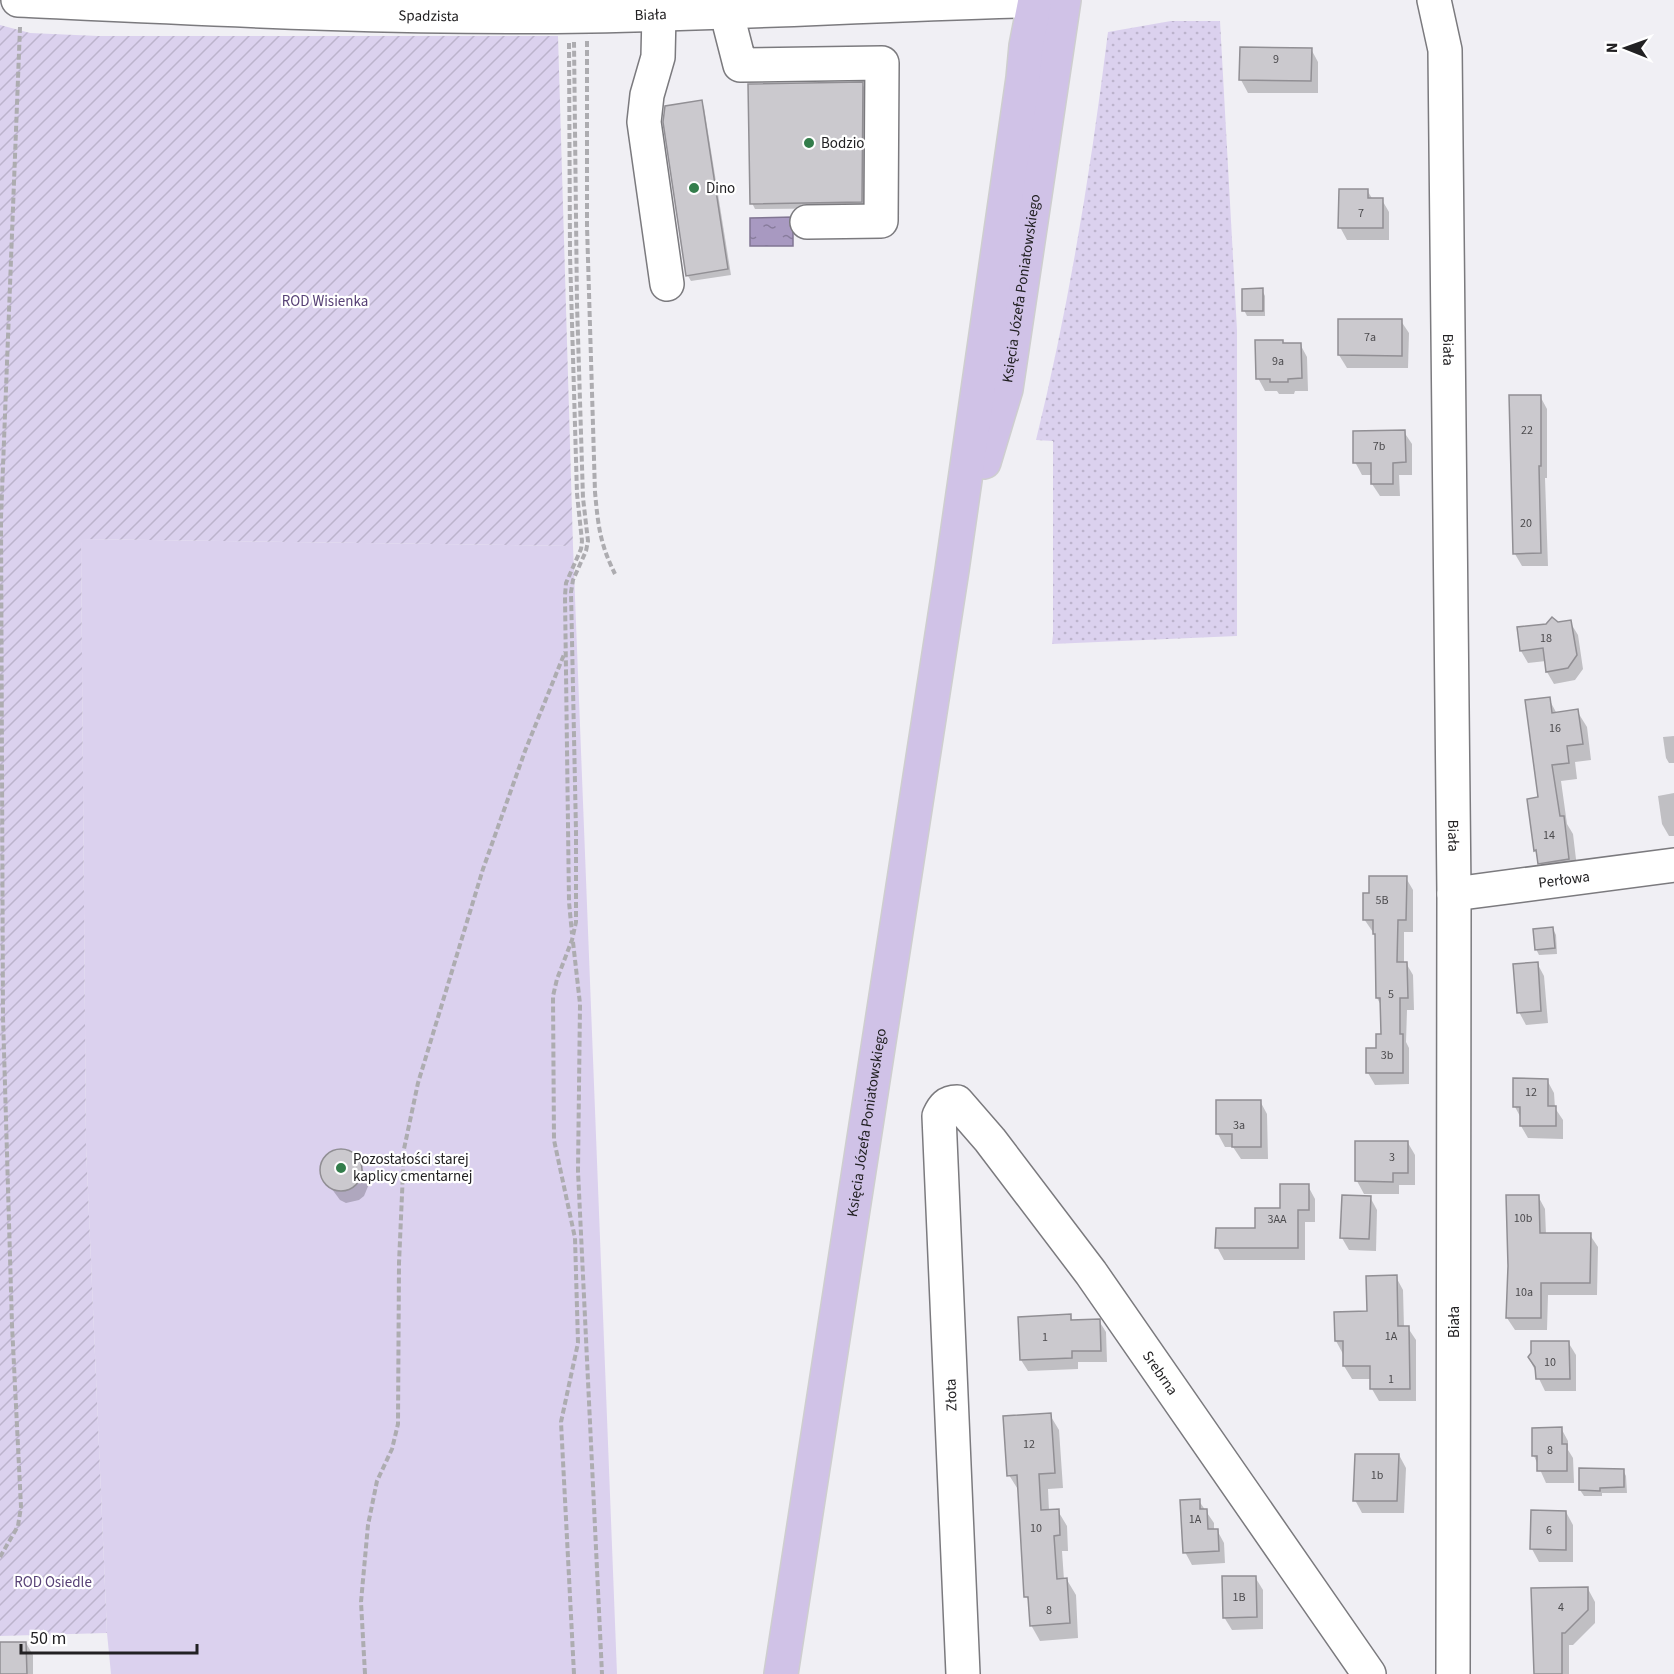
<svg xmlns="http://www.w3.org/2000/svg" width="1674" height="1674" viewBox="0 0 1674 1674" font-family="'Source Sans 3',sans-serif">
  <style>
    .grass { fill: url(#grass-dots) }
    .park { fill: #dbd1ee }
    .garden { fill: url(#garden-furrows) }
    .water { fill: url(#water-ripples); stroke: #807592; stroke-width: 1.5 }
    .shadow { fill: #0003 }
    .building { fill: #cbc9ce; stroke: #918f94; stroke-width: 1.5 }
    .lines { fill: none; stroke-linecap: round; stroke-linejoin: round }
    .minor-casing { stroke: #7b7a7e; stroke-width: 36 }
    .major-casing { stroke: #cececf; stroke-width: 36 }
    .path { stroke: #adacb0; stroke-width: 4; stroke-dasharray: 6 3; stroke-linecap: butt }
    .minor { stroke: #fff; stroke-width: 33 }
    .major { stroke: #d0c2e7; stroke-width: 33 }
    .poi-dot { fill: #337d4b; stroke: #fff; stroke-width: 2 }
    .labels { text-anchor: middle; stroke-width: 4.5; stroke-linejoin: round; paint-order: stroke }
    .number-label { font-size: 12px; fill: #4c4b4e }
    .street-label { font-size: 15px; fill: #222123; stroke: #fff }
    .poi-label { font-size: 15px; fill: #222123; stroke: #fff; text-anchor: start }
    .park-label { font-size: 15px; fill: #574176; stroke: #fff }
  </style>
  <defs>
    <pattern id="grass-dots" width="8" height="8" patternUnits="userSpaceOnUse" patternTransform="scale(1.5)"><rect width="8" height="8" fill="#dbd1ee"/><path d="M2 2h.1M6 6h.1" fill="none" stroke="#bcb3cc" stroke-width="1.8" stroke-linecap="round"/></pattern>
    <pattern id="garden-furrows" width="10" height="10" patternUnits="userSpaceOnUse" patternTransform="scale(1.5)"><rect width="10" height="10" fill="#dbd1ee"/><path d="M-1 1l2-2M0 10L10 0M9 11l2-2" fill="none" stroke="#bcb3cc"/></pattern>
    <pattern id="water-ripples" width="26" height="14" patternUnits="userSpaceOnUse" patternTransform="scale(1.5)"><rect width="26" height="14" fill="#a899c1"/><path d="M2 4q2-2 4 0t4 0M15 11q2-2 4 0t4 0" fill="none" stroke="#887c9c"/></pattern>
  </defs>
  <rect width="100%" height="100%" fill="#f0eff4"/>
  <path class="grass" d="M1171,21H1220L1237,330V636L1052,644L1053,635V441L1036,440C1069,306 1091,169 1108,32Z"/>
  <path class="park" d="M81,539L573,546L617,1674H111L107,1633L86,1146Z"/>
  <path class="garden" d="M0,25L30,33L98,36H558L573,546L81,539L86,1146L107,1633L0,1636Z"/>
  <path class="water" d="M793,217V246H750V218Z"/>
  <g class="shadow">
    <path d="M1241,48L1311,49L1318,62V93H1248L1241,80Z"/>
    <path d="M862,84L866,90L865,208L755,209L752,203Z"/>
    <path d="M701,101L704,107L731,275L691,281L688,276Z"/>
    <path d="M1367,190L1373,200H1382L1389,212V240H1347L1340,227Z"/>
    <path d="M1262,290L1265,296V316H1247L1244,310Z"/>
    <path d="M1401,321L1409,333L1408,368H1347L1339,355Z"/>
    <path d="M1284,344H1300L1307,357L1308,391H1295L1294,394H1279L1277,391H1265L1258,378Z"/>
    <path d="M1540,396L1547,409V478H1545L1548,566H1522L1515,554Z"/>
    <path d="M1404,432L1412,444V475H1399L1400,496H1380L1372,484V475H1362L1355,462Z"/>
    <path d="M1570,622L1578,635L1583,669L1575,680L1554,684L1547,672L1546,661L1528,663L1521,651L1557,624Z"/>
    <path d="M1549,699L1557,714L1577,711L1587,727L1591,760L1575,762L1577,779L1561,781L1567,824L1573,834L1578,876L1549,879L1540,863L1535,850Z"/>
    <path d="M1674,736V763H1669L1666,758L1663,737Z"/>
    <path d="M1674,793V836H1669L1662,824L1658,796Z"/>
    <path d="M1406,878L1413,890V932H1404V963H1406L1413,975L1414,1010H1407L1406,1042L1409,1048V1084L1375,1085L1368,1073L1383,1035L1382,1007L1377,998V938L1364,919L1370,895Z"/>
    <path d="M1553,929L1556,935L1557,954L1539,955L1536,949Z"/>
    <path d="M1537,963L1544,976L1548,1023L1526,1025L1519,1012Z"/>
    <path d="M1547,1080L1554,1093L1555,1108L1563,1120V1139L1528,1138L1521,1126V1118L1515,1107Z"/>
    <path d="M1260,1101L1267,1114L1268,1159H1241L1233,1147H1225L1218,1134Z"/>
    <path d="M1408,1143L1415,1155V1185H1399V1194H1364L1357,1181Z"/>
    <path d="M341,1150L353,1154L368,1178L369,1184L364,1196L359,1200L346,1203L340,1200L323,1177L322,1165L330,1154Z"/>
    <path d="M1308,1186L1315,1199V1222H1305V1260H1224L1217,1247L1256,1230Z"/>
    <path d="M1538,1196L1545,1209L1546,1235H1590L1598,1247L1597,1295H1548L1547,1330H1515L1507,1318L1509,1266Z"/>
    <path d="M1370,1197L1377,1210L1376,1251L1349,1250L1342,1238Z"/>
    <path d="M1396,1277L1403,1290L1404,1328H1408L1416,1340V1401H1379L1372,1389V1379H1352L1344,1366L1343,1354L1336,1341V1313H1368Z"/>
    <path d="M1070,1316L1073,1321H1099L1106,1332L1107,1362H1078V1369L1028,1371L1021,1360Z"/>
    <path d="M1568,1342L1576,1355V1391H1545L1529,1358Z"/>
    <path d="M1050,1415L1059,1430L1063,1488L1048,1489L1049,1511H1058L1067,1526L1068,1551H1062L1064,1580H1067L1076,1595L1078,1638L1040,1641L1031,1625L1030,1603L1026,1596L1019,1491L1009,1475Z"/>
    <path d="M1561,1428L1568,1441V1450L1573,1458L1574,1483H1546L1534,1456V1429Z"/>
    <path d="M1399,1455L1406,1468L1404,1513H1362L1355,1500Z"/>
    <path d="M1623,1470L1626,1476L1627,1493H1602V1496H1584L1580,1490Z"/>
    <path d="M1199,1501L1214,1523V1530H1217L1224,1543L1225,1563L1192,1565L1185,1552Z"/>
    <path d="M1566,1512L1573,1525V1562H1539L1532,1549Z"/>
    <path d="M1255,1577L1263,1590V1629L1232,1630L1224,1617Z"/>
    <path d="M1588,1589L1595,1602V1623L1573,1645H1569V1674H1535Z"/>
    <path d="M26,1643L33,1655V1674H0V1644Z"/>
  </g>
  <g class="building">
    <path d="M1240,47L1312,48L1311,81L1239,80Z"/>
    <path d="M863,82L862,202L750,204L748,84Z"/>
    <path d="M702,100L728,269L686,276L663,122L665,106Z"/>
    <path d="M1339,189H1368V198H1383V228H1338Z"/>
    <path d="M1263,288V311H1242V289Z"/>
    <path d="M1338,319H1402V356L1338,355Z"/>
    <path d="M1255,340H1283V343H1301L1302,378L1288,379V382H1270V379H1256Z"/>
    <path d="M1509,395H1541V466H1539L1541,553L1513,554Z"/>
    <path d="M1405,430L1406,462L1393,463V484H1371V463H1353V431Z"/>
    <path d="M1552,617L1558,622L1571,620L1577,655L1568,668L1546,672L1543,648L1520,651L1517,627L1546,624Z"/>
    <path d="M1550,697L1552,713L1578,709L1583,744L1567,746L1569,763L1552,765L1560,816H1564L1569,859L1538,864L1536,850L1534,851L1527,799L1538,797L1525,700Z"/>
    <path d="M1369,876H1407L1406,920H1398L1397,962H1407L1408,998H1400V1034H1403V1073H1366V1048H1376V1034H1381L1380,998H1376L1375,934H1373V920H1363V893H1369Z"/>
    <path d="M1553,927L1555,948L1535,950L1533,929Z"/>
    <path d="M1538,962L1541,1011L1517,1013L1513,964Z"/>
    <path d="M1513,1078L1548,1079V1106H1556V1126H1520V1107H1513Z"/>
    <path d="M1216,1100H1261V1147H1232V1134H1216Z"/>
    <path d="M1355,1141H1408V1173H1393V1182L1355,1181Z"/>
    <circle cx="341" cy="1170" r="21"/>
    <path d="M1280,1184H1309V1210H1298V1248H1215L1216,1228H1255V1208H1280Z"/>
    <path d="M1342,1195L1371,1196L1369,1239L1340,1238Z"/>
    <path d="M1506,1195H1539L1540,1233H1591L1590,1283H1541V1318H1506L1508,1266Z"/>
    <path d="M1397,1275L1398,1326H1409L1410,1389H1370V1366H1343V1341H1335L1334,1312L1367,1311L1366,1276Z"/>
    <path d="M1071,1314V1320L1100,1319L1101,1351H1072V1358L1020,1360L1018,1317Z"/>
    <path d="M1531,1341H1569L1570,1379H1536L1535,1367L1528,1357L1531,1353Z"/>
    <path d="M1051,1413L1055,1473L1039,1474L1041,1510L1059,1509L1060,1535L1054,1536L1057,1579L1067,1578L1070,1623L1030,1626L1028,1597H1024L1017,1475L1007,1476L1003,1416Z"/>
    <path d="M1562,1427V1444H1567V1471H1537V1456H1532V1428Z"/>
    <path d="M1355,1454H1399L1397,1501H1353Z"/>
    <path d="M1579,1468L1624,1469V1487L1600,1488V1491L1579,1490Z"/>
    <path d="M1200,1499V1509H1207L1208,1529H1218L1219,1551L1183,1553L1180,1500Z"/>
    <path d="M1531,1510L1566,1511V1550L1530,1549Z"/>
    <path d="M1222,1576H1256L1257,1617L1223,1618Z"/>
    <path d="M1588,1587V1610L1565,1633H1562V1674H1534L1531,1588Z"/>
    <path d="M0,1642H26L27,1674H0Z"/>
  </g>
  <g class="lines">
    <g class="minor-casing">
      <g id="minor">
        <path id="s1" d="M18,0C208,9 399,19 590,16C748,13 905,3 1062,0"/>
        <path id="s2" d="M1434,0L1445,50L1454,894L1453,1674"/>
        <path d="M730,13V26L740,65L882,63L881,221L807,222"/>
        <path d="M659,14L658,57L647,95L644,122L667,284"/>
        <path id="s3" d="M1454,894L1674,865"/>
        <path id="s4" d="M963,1674L939,1116C943,1107 947,1102 957,1102L990,1140L1091,1273L1369,1674"/>
      </g>
    </g>
    <g class="major-casing">
      <g id="major">
        <path id="s5" d="M984,462L1006,389L1064,0"/>
        <path id="s6" d="M781,1674L952,570L1023,78L1026,46L1035,0"/>
      </g>
    </g>
    <g class="path">
      <path d="M587,41V226L595,492C598,525 600,544 615,574"/>
      <path d="M569,43L570,255L577,494L582,541L581,549L566,583L565,596L569,902L572,934"/>
      <path d="M573,942L580,1004L578,1171L602,1674"/>
      <path d="M0,1557L18,1526L21,1507L12,1325L3,1017L1,518L20,27"/>
      <path d="M365,1674L361,1602L368,1525L377,1481L392,1449L398,1424L399,1263L404,1149L418,1083L483,869L525,751L565,652"/>
      <path d="M574,1674L561,1422L578,1343L575,1238L554,1140L553,996L557,979L572,940L576,922V832L571,592L573,580L586,551L588,541L583,498L577,304L574,42"/>
    </g>
    <use href="#minor" class="minor"/>
    <use href="#major" class="major"/>
  </g>
  <g class="poi-dot">
    <circle cx="809" cy="143" r="6"/>
    <circle cx="694" cy="188" r="6"/>
    <circle cx="341" cy="1168" r="6"/>
  </g>
  <g class="labels">
    <g class="number-label">
      <text x="1276" y="63">9</text>
      <text x="1361" y="217">7</text>
      <text x="1370" y="341">7a</text>
      <text x="1278" y="365">9a</text>
      <text x="1527" y="434">22</text>
      <text x="1379" y="450">7b</text>
      <text x="1526" y="527">20</text>
      <text x="1546" y="642">18</text>
      <text x="1555" y="732">16</text>
      <text x="1549" y="839">14</text>
      <text x="1382" y="904">5B</text>
      <text x="1391" y="998">5</text>
      <text x="1387" y="1059">3b</text>
      <text x="1531" y="1096">12</text>
      <text x="1239" y="1129">3a</text>
      <text x="1392" y="1161">3</text>
      <text x="1523" y="1222">10b</text>
      <text x="1277" y="1223">3AA</text>
      <text x="1524" y="1296">10a</text>
      <text x="1391" y="1340">1A</text>
      <text x="1045" y="1341">1</text>
      <text x="1550" y="1366">10</text>
      <text x="1391" y="1383">1</text>
      <text x="1029" y="1448">12</text>
      <text x="1550" y="1454">8</text>
      <text x="1377" y="1479">1b</text>
      <text x="1195" y="1523">1A</text>
      <text x="1036" y="1532">10</text>
      <text x="1549" y="1534">6</text>
      <text x="1239" y="1601">1B</text>
      <text x="1561" y="1611">4</text>
      <text x="1049" y="1614">8</text>
    </g>
    <g class="street-label">
      <text dy="5" stroke="none"><textPath href="#s1" startOffset="411">Spadzista</textPath></text>
      <text dy="5" stroke="none"><textPath href="#s1" startOffset="633">Biała</textPath></text>
      <text dy="5" stroke="none"><textPath href="#s5" startOffset="178">Księcia Józefa Poniatowskiego</textPath></text>
      <text dy="5" stroke="none"><textPath href="#s2" startOffset="351">Biała</textPath></text>
      <text dy="5" stroke="none"><textPath href="#s2" startOffset="837">Biała</textPath></text>
      <text dy="5" stroke="none"><textPath href="#s3" startOffset="111">Perłowa</textPath></text>
      <text dy="5" stroke="none"><textPath href="#s6" startOffset="558">Księcia Józefa Poniatowskiego</textPath></text>
      <text transform="translate(1454 1322) rotate(-90)" y="5">Biała</text>
      <text dy="5" stroke="none"><textPath href="#s4" startOffset="922">Srebrna</textPath></text>
      <text transform="translate(951 1395) rotate(-92)" y="5">Złota</text>
    </g>
    <g class="poi-label">
      <text x="821" y="148">Bodzio</text>
      <text x="706" y="193">Dino</text>
      <text x="353" y="1164">Pozostałości starej<tspan x="353" dy="17">kaplicy cmentarnej</tspan></text>
    </g>
    <g class="park-label">
      <text x="325" y="306">ROD Wisienka</text>
      <text x="53" y="1587">ROD Osiedle</text>
    </g>
  </g>
  <g transform="translate(1626 48) rotate(271)" stroke="#ffffff" stroke-width="4.5" paint-order="stroke">
  <path d="M0-4.5L10 22L0 15L-10 22Z" fill="#222123"/>
  <text y="-9" font-size="16" font-weight="bold" text-anchor="middle" fill="#222123">N</text>
  </g>
  <path d="M21 1644v9h176v-9" fill="none" stroke="#222123" stroke-width="3"/>
  <text x="30" y="1644" font-size="18" fill="#222123" stroke="#ffffff" stroke-width="4.5" paint-order="stroke">50 m</text>
</svg>
